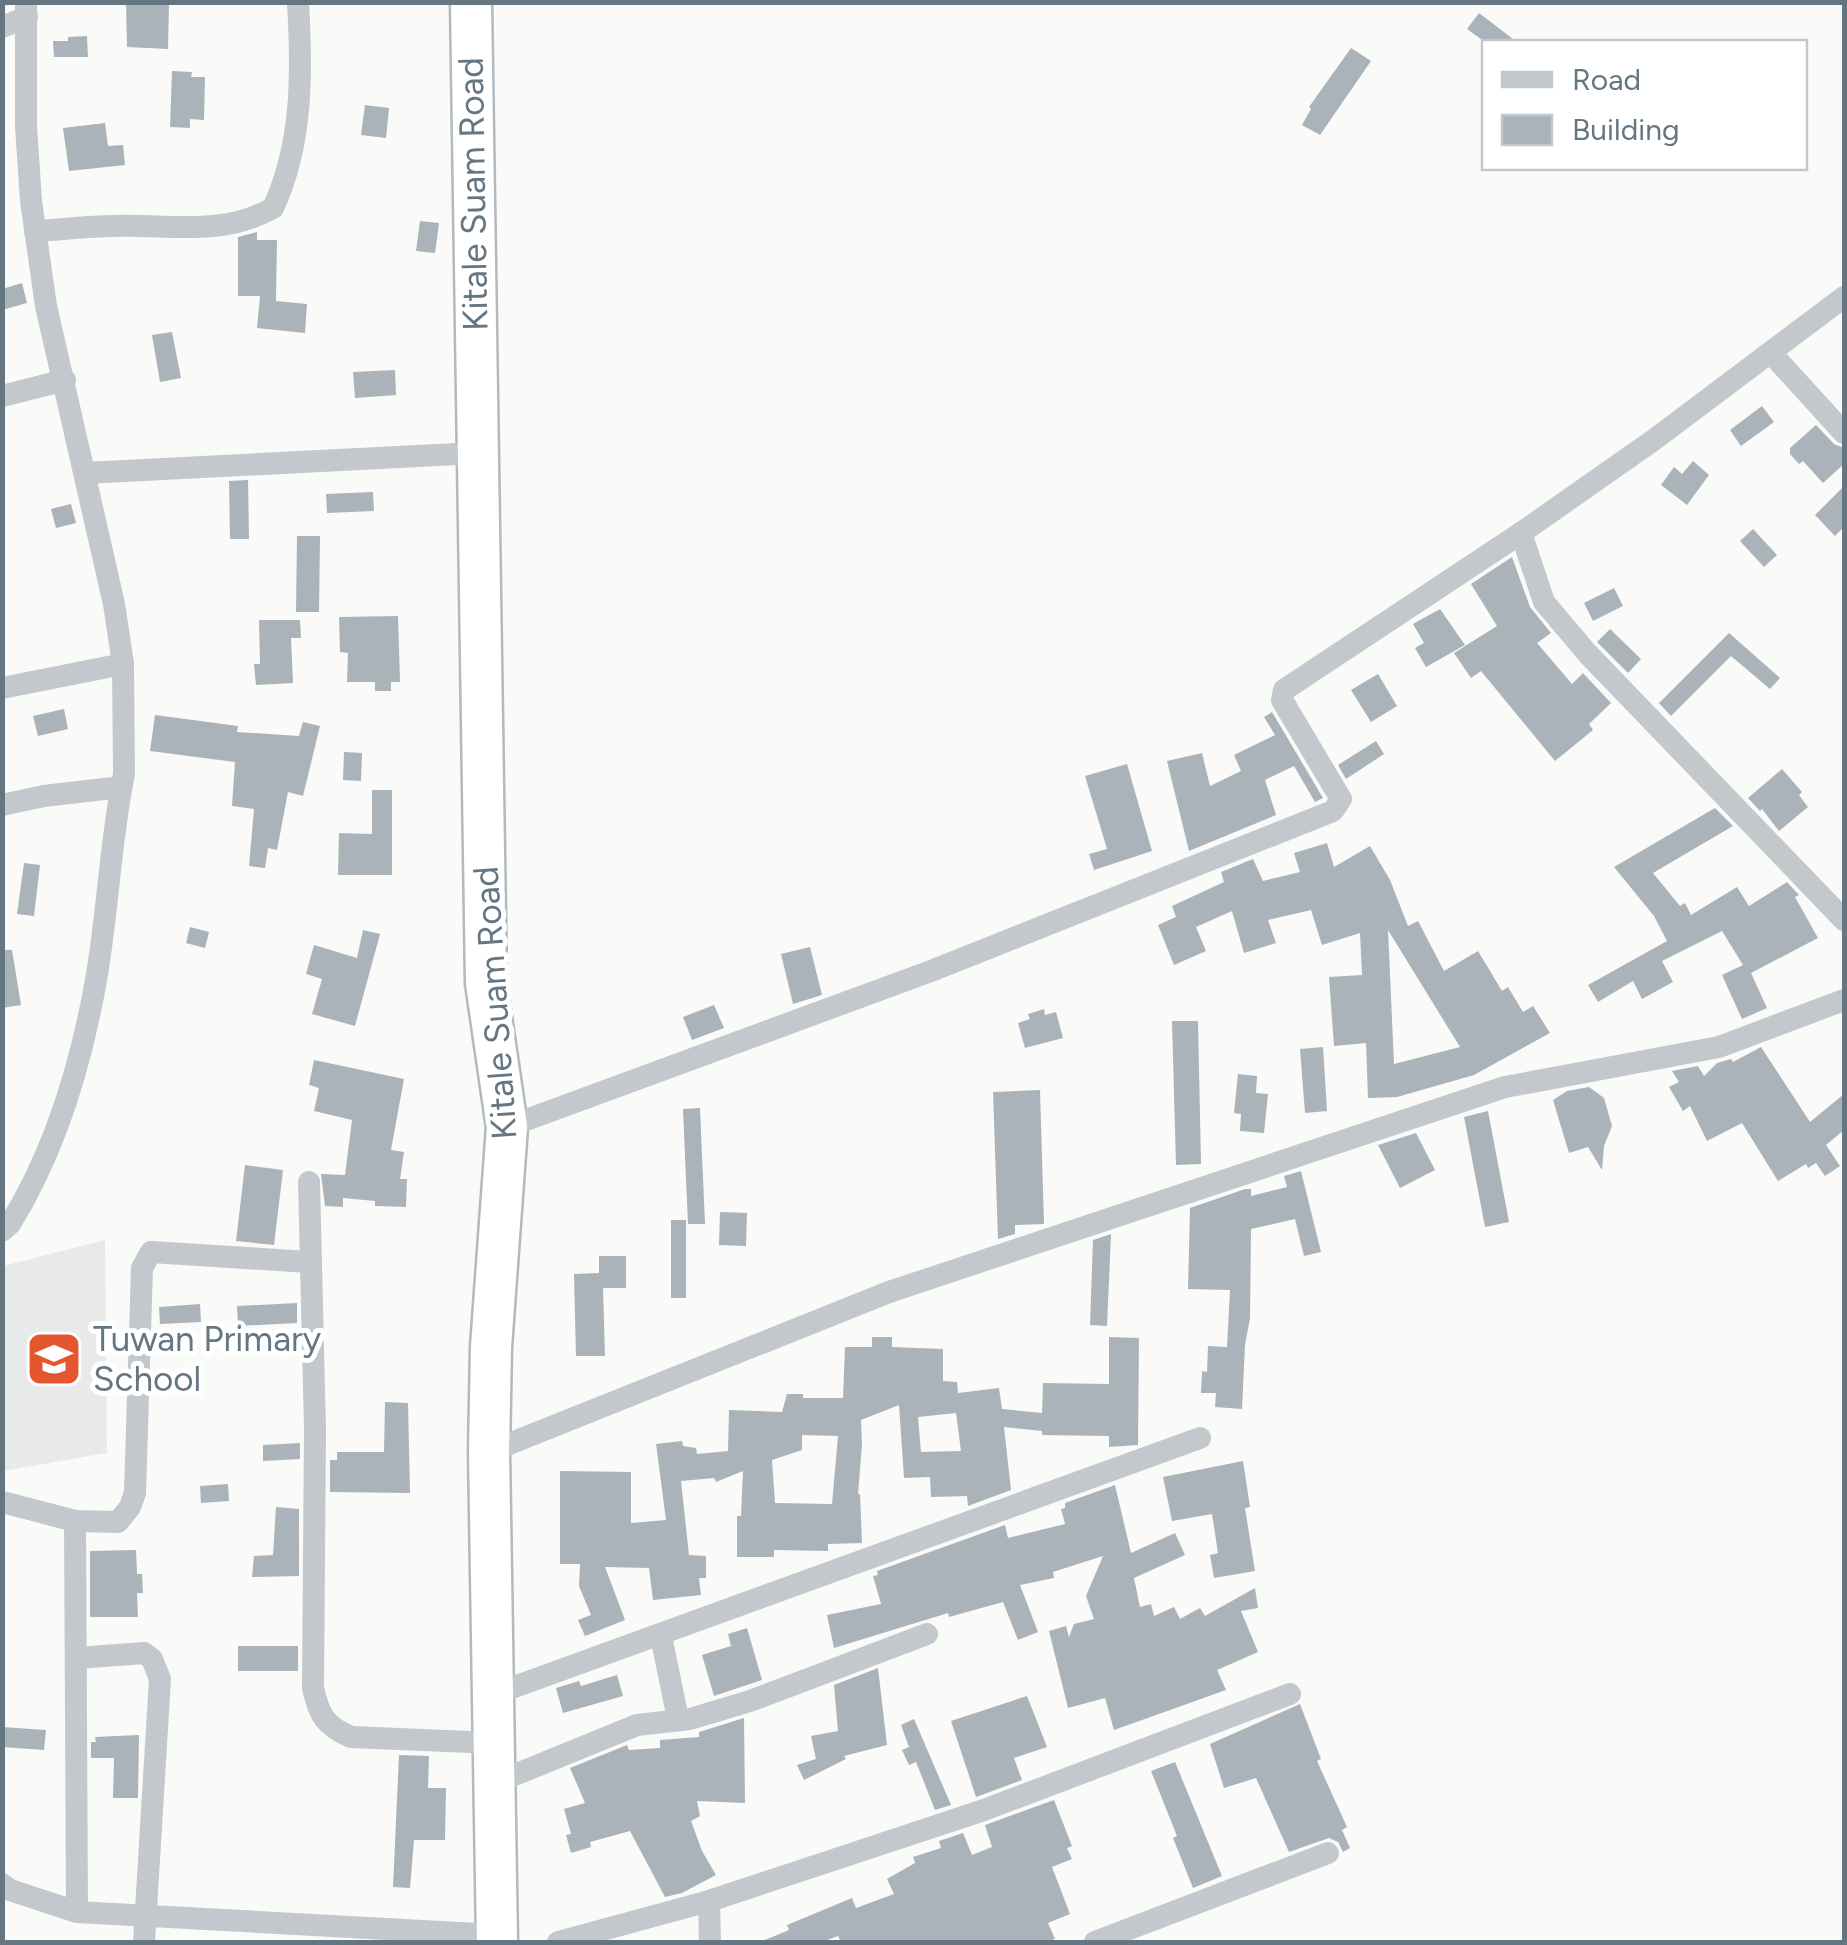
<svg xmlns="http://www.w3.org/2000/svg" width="1847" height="1945" viewBox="0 0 1847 1945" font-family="Figtree,sans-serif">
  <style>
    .built { fill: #e8e9e9 }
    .building { fill: #aab3b9; fill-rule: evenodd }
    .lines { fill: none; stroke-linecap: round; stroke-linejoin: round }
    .trunk-casing { stroke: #b4b9bd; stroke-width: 45 }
    .minor { stroke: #c3c8cc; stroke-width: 22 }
    .trunk { stroke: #fff; stroke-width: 40 }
    .labels { text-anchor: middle; stroke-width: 10; stroke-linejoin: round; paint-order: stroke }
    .street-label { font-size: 35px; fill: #657683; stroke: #fff }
    .poi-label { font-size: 35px; fill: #657683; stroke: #fff; text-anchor: start }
  </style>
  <rect width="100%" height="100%" fill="#fafaf8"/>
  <path class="built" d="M105,1240L107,1453L3,1471V1266Z"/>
  <g class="building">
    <path d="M126,2H169L168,49L127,47Z"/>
    <path d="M1479,13L1517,42H1485L1467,29Z"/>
    <path d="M87,36L88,57H54L53,41H68V37Z"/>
    <path d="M1351,48L1371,61L1320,135L1302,125L1311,109L1309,107Z"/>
    <path d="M172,71L192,72L191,77H205L204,120L190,119V128L170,127Z"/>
    <path d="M365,105L389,108L386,138L361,135Z"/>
    <path d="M105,123L108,146L123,145L125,165L69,171L63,128Z"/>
    <path d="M420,221L439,223L435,253L416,251Z"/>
    <path d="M257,232V240H277L276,301L307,304L305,333L257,328L260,296H238V237Z"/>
    <path d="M22,283L27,303L2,310V289Z"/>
    <path d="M172,332L181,378L160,382L152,335Z"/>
    <path d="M395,370L396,395L355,398L353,372Z"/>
    <path d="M1762,406L1774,422L1741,446L1730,430Z"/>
    <path d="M1816,425L1834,444L1844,448V464L1823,483L1803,461L1799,464L1790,454V448Z"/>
    <path d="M1693,461L1709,475L1687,505L1661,485L1674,467L1682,474Z"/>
    <path d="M248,480L249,539H230L229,481Z"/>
    <path d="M1844,486V527L1835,536L1815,515Z"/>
    <path d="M373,492L374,511L327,513L326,494Z"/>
    <path d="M71,504L76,523L56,528L51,509Z"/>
    <path d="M1753,529L1777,555L1764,567L1740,541Z"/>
    <path d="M297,536H320L319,612H296Z"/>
    <path d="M1512,557L1530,607L1551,633L1537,643L1572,684L1583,673L1611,703L1589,724L1593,730L1555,761L1481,671L1471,678L1454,653L1497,626L1471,584Z"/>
    <path d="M1614,588L1623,606L1593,621L1584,603Z"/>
    <path d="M1440,609L1465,645L1426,667L1415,648L1424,643L1413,624Z"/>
    <path d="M398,616L400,682H391V691H375V682H347L348,653L340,652L339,617Z"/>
    <path d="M259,620H300L301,638H291L293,683L256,685L254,664H260Z"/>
    <path d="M1610,629L1641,659L1628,673L1597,642Z"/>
    <path d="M1729,633L1780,678L1770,689L1731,656L1671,716L1659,703Z"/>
    <path d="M1378,674L1397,706L1371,722L1351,690Z"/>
    <path d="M64,709L68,729L38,736L33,716Z"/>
    <path d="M1272,712L1323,798L1315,802L1294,766L1265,780L1276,815L1189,851L1167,761L1202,753L1210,786L1241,771L1234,755L1275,735L1264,717Z"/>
    <path d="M155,715L238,726L237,732L299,736L303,722L320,726L303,796L288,792L277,850L268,848L265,868L249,866L254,809L232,806L235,762L150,751Z"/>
    <path d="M1376,741L1384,754L1346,779L1338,765Z"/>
    <path d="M344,752L362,753L361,781L343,780Z"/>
    <path d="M1127,764L1152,851L1094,870L1089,854L1107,849L1085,776Z"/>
    <path d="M1782,769L1802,792L1799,795L1808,807L1779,831L1762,809L1760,811L1748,798Z"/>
    <path d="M372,790H392V875H338L339,833L372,834Z"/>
    <path d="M1715,808L1733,826L1653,873L1680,906L1685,903L1691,915L1737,887L1749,906L1787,882L1799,895L1795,897L1818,938L1751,973L1767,1008L1742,1019L1722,975L1743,965L1722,931L1662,961L1673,982L1642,999L1633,981L1598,1002L1588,985L1667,941L1654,916L1614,867Z"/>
    <path d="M1327,843L1334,867L1370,846L1390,880L1408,926L1418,921L1444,971L1478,951L1502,991L1508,987L1523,1012L1533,1006L1550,1033L1474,1075L1397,1097L1368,1098L1366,1043L1334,1046L1329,977L1362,975L1360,933L1322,945L1311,910L1268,920L1276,943L1244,953L1232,911L1196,927L1206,951L1174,965L1158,925L1176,917L1172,906L1224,882L1221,872L1253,859L1263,881L1300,872L1294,853ZM1388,930L1460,1047L1394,1064Z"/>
    <path d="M24,863L40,865L34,916L17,914Z"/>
    <path d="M190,927L209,932L205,948L186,943Z"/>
    <path d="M363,930L380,934L355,1026L312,1014L322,979L306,974L314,945L357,958Z"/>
    <path d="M810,947L822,995L793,1004L781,954Z"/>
    <path d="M2,950H12L21,1005L2,1008Z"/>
    <path d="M714,1005L724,1028L692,1040L683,1017Z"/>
    <path d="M1044,1009L1045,1015L1056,1012L1063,1038L1025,1048L1018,1023L1030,1019L1028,1014Z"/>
    <path d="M1172,1021H1198L1201,1164L1176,1165Z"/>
    <path d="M1323,1047L1327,1111L1305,1113L1300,1049Z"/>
    <path d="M1761,1047L1810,1122L1844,1094V1130L1826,1145L1840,1166L1825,1176L1816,1163L1808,1168L1806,1164L1778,1181L1742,1123L1707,1141L1690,1106L1683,1111L1669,1087L1679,1082L1672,1071L1698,1066L1704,1076L1717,1063L1731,1059L1733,1062Z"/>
    <path d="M314,1060L404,1079L391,1150L404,1152L400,1179H407L406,1207L375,1206V1201L343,1198V1207L325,1206L321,1174L345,1175L352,1120L314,1111L319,1088L309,1085Z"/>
    <path d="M1238,1074L1257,1076L1256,1093L1268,1094L1264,1133L1240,1131L1241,1114L1234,1113Z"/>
    <path d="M1589,1087L1604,1098L1612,1126L1604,1146L1602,1170L1588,1147L1569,1153L1553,1100L1567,1091Z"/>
    <path d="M1040,1090L1044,1224L1015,1225V1234L998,1239L993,1092Z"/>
    <path d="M700,1108L705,1224H688L683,1109Z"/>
    <path d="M1488,1111L1509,1222L1485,1227L1464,1117Z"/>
    <path d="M1416,1133L1435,1170L1400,1188L1378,1145Z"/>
    <path d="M245,1165L283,1170L274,1245L236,1241Z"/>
    <path d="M1301,1171L1321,1252L1304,1256L1295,1219L1251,1229L1250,1318L1245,1345L1242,1409L1215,1407L1216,1393H1201L1202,1371L1207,1372L1208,1346L1227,1347L1230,1290L1188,1289L1190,1208L1245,1189H1251V1196L1287,1187L1284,1176Z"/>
    <path d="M720,1212L747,1213L746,1246L719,1245Z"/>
    <rect x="671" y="1220" width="15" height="78"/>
    <path d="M1111,1234L1107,1326L1090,1325L1093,1240Z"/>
    <path d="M599,1256H626V1288H603L605,1356H576L574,1274L599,1273Z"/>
    <path d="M297,1303V1323L238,1326L237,1306Z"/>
    <path d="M200,1304L201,1322L160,1324L159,1307Z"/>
    <path d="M872,1337H892V1347L943,1349V1381L957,1382L958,1393L999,1388L1002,1409L1042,1413L1043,1383L1109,1384V1337L1139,1338L1138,1445L1109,1447V1436L1042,1435V1431L1004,1427L1011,1490L968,1506L967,1496L931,1497L930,1477L904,1478L899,1405L861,1420L862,1445L858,1494H860L862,1543L828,1544V1551L774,1550V1557H737V1516H741L743,1471L716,1482L714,1478L681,1481L689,1555L706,1556V1578H699L701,1595L653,1600L649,1568L605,1567L625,1620L585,1636L578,1620L591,1615L579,1586L580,1564H560V1471L631,1472V1523L666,1520L656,1444L682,1441L683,1446L696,1448L697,1454L728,1451L729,1410L782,1412L787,1394H803V1398H843L845,1347H872ZM956,1413L961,1451L921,1452L918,1417ZM802,1435L838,1436L832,1504L775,1503L772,1460L802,1450Z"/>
    <path d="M385,1402L408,1403L410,1493L330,1492V1460H337V1452H384Z"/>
    <path d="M300,1443V1459L263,1461V1445Z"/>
    <path d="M1243,1461L1250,1507L1245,1508L1255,1571L1214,1578L1210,1555L1218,1553L1212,1514L1172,1521L1163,1477Z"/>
    <path d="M228,1484L229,1501L201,1503L200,1486Z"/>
    <path d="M1115,1485L1131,1553L1175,1533L1185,1555L1134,1578L1140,1607L1151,1604L1154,1616L1174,1607L1180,1619L1200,1608L1205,1616L1255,1588L1258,1608L1241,1611L1258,1652L1217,1670L1226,1690L1114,1730L1105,1698L1068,1708L1049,1631L1066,1626L1069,1637L1074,1624L1094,1619L1086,1596L1103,1556L1053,1572L1054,1578L1020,1585L1038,1632L1018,1640L1003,1602L949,1617L948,1613L834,1648L827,1615L881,1604L873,1576L878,1575L877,1571L1005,1525L1008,1538L1065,1524L1061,1509L1065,1508V1503Z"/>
    <path d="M276,1507L299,1509V1576L252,1577L254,1556L273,1555Z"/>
    <path d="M136,1550L137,1574H142L143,1593H137L138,1617H90V1551Z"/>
    <path d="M747,1628L762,1680L714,1696L702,1655L731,1646L728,1634Z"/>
    <rect x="238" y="1646" width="60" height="25"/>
    <path d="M878,1668L887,1745L844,1756L846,1759L804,1780L797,1765L816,1759L811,1736L838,1731L834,1685Z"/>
    <path d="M617,1675L623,1696L563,1713L556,1688L579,1681L581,1686Z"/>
    <path d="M1027,1696L1047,1747L1014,1758L1022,1780L976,1797L951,1721Z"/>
    <path d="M1300,1704L1321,1759L1317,1761L1347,1827L1342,1830L1350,1848L1343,1852L1338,1842L1329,1838L1289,1852L1256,1778L1224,1788L1210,1744Z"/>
    <path d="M744,1718L745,1803L697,1801L700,1816L691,1821L702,1851L716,1875L682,1893L665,1897L630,1831L590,1842L591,1847L571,1853L566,1835L571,1834L564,1809L585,1803L570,1768L627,1745L629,1750L660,1748V1740L699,1737V1732Z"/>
    <path d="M914,1719L951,1805L935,1810L916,1762L909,1765L902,1750L909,1747L901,1725Z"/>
    <path d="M2,1727L46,1730L44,1750L2,1747Z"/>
    <path d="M139,1735L138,1798H113L114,1758H91V1742H96L95,1737Z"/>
    <path d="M399,1755L429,1756L428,1788H446L445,1840H414L410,1888L393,1887Z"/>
    <path d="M1175,1762L1222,1876L1193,1888L1173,1838L1177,1836L1151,1771Z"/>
    <path d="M1054,1800L1072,1846L1067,1848L1072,1859L1052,1867L1070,1914L1048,1923L1055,1939L1046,1942H841L838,1936L822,1942H760L789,1930L787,1925L852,1898L856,1908L894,1894L887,1879L915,1863L913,1857L941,1848L939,1841L963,1833L972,1855L992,1847L985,1825Z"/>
  </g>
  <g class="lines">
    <g class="trunk-casing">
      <path id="trunk" d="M471,2L486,983L507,1127L491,1347L489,1452L497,1942"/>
    </g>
    <g class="minor">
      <path d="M2,27L27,17"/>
      <path d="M35,231C61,230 87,226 113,226C171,224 221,237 273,208C303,144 302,72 298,2"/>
      <path d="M1771,353L1844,433"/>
      <path d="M2,396L65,380"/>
      <path d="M85,473L477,453"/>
      <path d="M1521,533L1544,602L1587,653L1844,920"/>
      <path d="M2,688L123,664"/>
      <path d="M2,805L44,796L121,787"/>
      <path d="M507,1127L931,971L1333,811L1341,799L1282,700L1284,690L1521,533L1655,439L1844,297"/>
      <path d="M309,1182L315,1429L313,1688C319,1715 325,1726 351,1737L494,1743"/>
      <path d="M2,1231L10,1224C56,1150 81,1065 96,980C108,912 110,842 124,774L123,664L114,604L46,306L31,201L26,126V2"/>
      <path d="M489,1452L889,1292L1505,1087L1719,1047L1844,1000"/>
      <path d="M2,1502L75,1521L118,1522L130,1507L135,1493L142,1268L151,1252L309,1262"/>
      <path d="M75,1521L77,1912"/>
      <path d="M661,1636L678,1719"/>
      <path d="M77,1658L144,1653L152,1659L160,1679L144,1942"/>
      <path d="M495,1694L1200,1438"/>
      <path d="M495,1783L637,1725L690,1719L750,1701L927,1634"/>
      <path d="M2,1884L10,1890L77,1912L496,1935"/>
      <path d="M709,1901L710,1942"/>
      <path d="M558,1942L709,1901L984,1810L1290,1694"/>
      <path d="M1095,1942L1328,1853"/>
    </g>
    <use href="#trunk" class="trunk"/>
  </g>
  <defs>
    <g id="school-square" transform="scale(2.875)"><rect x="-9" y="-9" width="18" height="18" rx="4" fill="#e4572e" stroke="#fff"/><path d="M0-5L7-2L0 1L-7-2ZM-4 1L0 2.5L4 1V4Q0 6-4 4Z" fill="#fff"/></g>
  </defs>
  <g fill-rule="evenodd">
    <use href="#school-square" x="54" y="1359"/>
  </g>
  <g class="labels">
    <g class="street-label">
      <text transform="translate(473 194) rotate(-91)" y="12">Kitale Suam Road</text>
      <text transform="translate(495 1003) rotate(-94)" y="12">Kitale Suam Road</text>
    </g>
    <g class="poi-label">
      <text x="93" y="1351">Tuwan Primary<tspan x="93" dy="40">School</tspan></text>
    </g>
  </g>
  <rect width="1847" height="1945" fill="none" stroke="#657683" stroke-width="10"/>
  <rect x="1482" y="40" width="325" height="130" fill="#ffffff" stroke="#c1c8cd" stroke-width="2.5"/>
  <rect x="1502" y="72" width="50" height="15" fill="#c3c8cc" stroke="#c1c8cd" stroke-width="2.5"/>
  <text x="1572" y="90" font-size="30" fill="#657683">Road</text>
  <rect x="1502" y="115" width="50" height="30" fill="#aab3b9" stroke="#c1c8cd" stroke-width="2.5"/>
  <text x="1572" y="140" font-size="30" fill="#657683">Building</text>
</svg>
